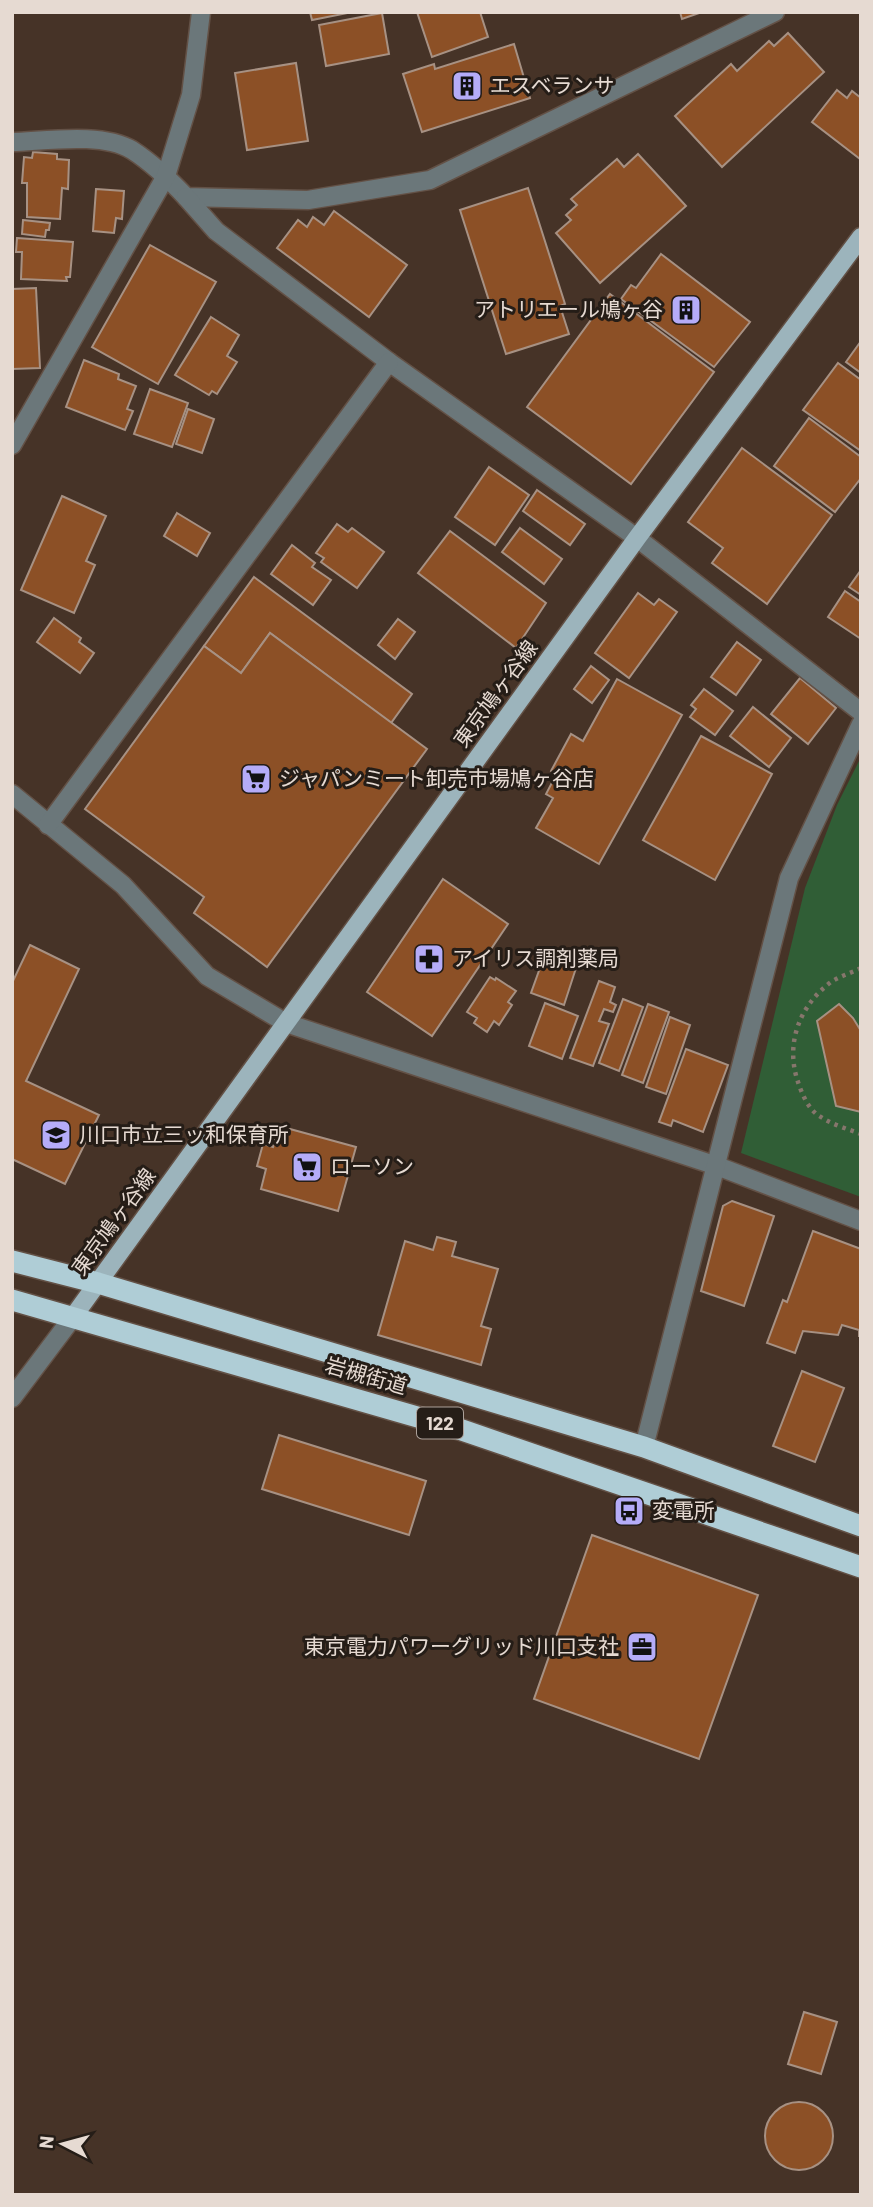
<svg xmlns="http://www.w3.org/2000/svg" width="873" height="2207" viewBox="0 0 873 2207" font-family="Barlow,'Noto Sans JP',sans-serif">
  <style>
    .green { fill: #305e36 }
    .building { fill: #8c5026; stroke: #a79183; stroke-width: 2 }
    .lines { fill: none; stroke-linecap: round; stroke-linejoin: round }
    .minor-casing { stroke: #635146; stroke-width: 21 }
    .major-casing { stroke: #635146; stroke-width: 21 }
    .highway-casing { stroke: #635146; stroke-width: 24 }
    .path { stroke: #86766c; stroke-width: 4.5; stroke-dasharray: 3.5 5; stroke-linecap: butt }
    .minor { stroke: #6b777a; stroke-width: 18 }
    .major { stroke: #9cb4bc; stroke-width: 18 }
    .highway { stroke: #afcdd6; stroke-width: 21 }
    .labels { text-anchor: middle; stroke-width: 6; stroke-linejoin: round; paint-order: stroke }
    .shield { fill: #251d17; stroke: #aca19a; stroke-width: 2 }
    .shield-label { font-size: 19px; font-weight: bold; fill: #e6dad2 }
    .poi-label { font-size: 21px; fill: #e6dad2; stroke: #251d17; text-anchor: start }
    .street-label { font-size: 21px; fill: #e6dad2; stroke: #251d17 }
  </style>
  <rect width="100%" height="100%" fill="#463327"/>
  <path class="green" d="M861,757V1197L741,1153L805,888L837,805Z"/>
  <g class="building">
    <path d="M310,12H347L348,13L312,20Z"/>
    <path d="M417,12H480L488,37L432,57Z"/>
    <path d="M680,12H702L682,19Z"/>
    <path d="M382,13L389,54L326,66L319,25Z"/>
    <path d="M788,33L824,72L722,167L675,116L731,64L737,71L769,41L774,46Z"/>
    <path d="M514,44L530,98L422,132L403,74L434,64L435,69Z"/>
    <path d="M296,63L308,141L247,150L235,73Z"/>
    <path d="M837,90L847,98L852,91L861,98L860,159L812,122Z"/>
    <path d="M33,152L57,154V159L69,160L68,189L62,188L60,219L27,217V183H22L24,157L32,158Z"/>
    <path d="M638,154L686,206L600,283L556,233L571,220L566,215L577,205L571,199L617,159L624,167Z"/>
    <path d="M528,188L565,304L560,306L569,334L506,354L460,210Z"/>
    <path d="M96,189L124,191L122,219L116,218L114,233L93,231Z"/>
    <path d="M334,211L407,265L369,317L277,248L298,220L307,227L313,217L324,225Z"/>
    <path d="M23,220L50,223L49,230H46L45,237L22,234Z"/>
    <path d="M17,238L73,242L70,277H66L67,281L21,279L22,252H16Z"/>
    <path d="M150,245L216,282L158,384L92,347Z"/>
    <path d="M661,254L750,322L714,367L621,299L631,285L636,288Z"/>
    <path d="M36,288L40,368L12,369V289Z"/>
    <path d="M610,294L714,372L631,484L527,407Z"/>
    <path d="M211,317L239,335L227,356L237,362L217,394L212,391L209,395L175,375Z"/>
    <path d="M861,341V373L846,362Z"/>
    <path d="M84,360L119,374L118,379L136,386L127,409L133,411L125,430L66,407Z"/>
    <path d="M838,363L861,380V451L803,410Z"/>
    <path d="M150,389L188,403L172,447L134,434Z"/>
    <path d="M188,409L214,419L202,453L176,444Z"/>
    <path d="M809,418L861,457V478L835,512L774,466Z"/>
    <path d="M742,448L832,515L767,604L712,563L723,548L688,522Z"/>
    <path d="M489,467L529,495L495,545L455,517Z"/>
    <path d="M537,490L585,524L570,545L523,511Z"/>
    <path d="M62,496L106,516L86,561L95,565L74,613L21,590Z"/>
    <path d="M177,513L210,533L197,556L164,536Z"/>
    <path d="M337,524L348,532L352,528L384,552L357,588L321,562L324,558L316,553Z"/>
    <path d="M520,528L562,559L544,584L502,552Z"/>
    <path d="M450,531L546,603L516,648L418,573Z"/>
    <path d="M292,545L315,563L312,567L331,580L313,605L271,574Z"/>
    <path d="M861,570V595L849,587Z"/>
    <path d="M254,577L412,694L391,723L270,633L241,673L204,646Z"/>
    <path d="M845,591L861,602V639L828,617Z"/>
    <path d="M638,593L654,605L659,599L677,612L629,678L595,653Z"/>
    <path d="M54,618L81,638L79,642L94,653L80,673L37,642Z"/>
    <path d="M398,619L415,632L395,659L378,645Z"/>
    <path d="M270,633L427,749L267,967L194,913L204,897L85,809L204,646L241,673Z"/>
    <path d="M737,642L761,660L736,695L711,677Z"/>
    <path d="M591,666L609,680L592,703L574,689Z"/>
    <path d="M800,678L836,708L808,744L771,714Z"/>
    <path d="M617,679L682,715L599,864L536,828L553,798L546,794L556,775L551,771L571,734L583,741Z"/>
    <path d="M704,689L733,711L715,735L690,717L696,709L691,705Z"/>
    <path d="M753,707L791,738L769,767L730,736Z"/>
    <path d="M701,736L772,774L715,880L643,840Z"/>
    <path d="M443,879L508,924L432,1036L367,992Z"/>
    <path d="M30,945L79,969L26,1081L99,1115L65,1184L12,1159V983Z"/>
    <path d="M545,954L577,965L564,1005L531,993Z"/>
    <path d="M490,977L495,980L496,978L516,991L508,1002L512,1005L499,1025L494,1021L487,1032L474,1023L477,1018L467,1012Z"/>
    <path d="M599,981L615,987L610,1002L616,1005L613,1012L604,1009L599,1021L609,1024L593,1066L570,1058Z"/>
    <path d="M623,999L643,1007L619,1071L599,1063Z"/>
    <path d="M545,1003L578,1016L562,1059L529,1046Z"/>
    <path d="M648,1004L669,1012L643,1083L622,1075Z"/>
    <path d="M839,1004L853,1018L861,1031V1112L836,1106L817,1021Z"/>
    <path d="M670,1017L690,1025L666,1094L646,1087Z"/>
    <path d="M686,1049L728,1065L703,1132L673,1120L671,1126L659,1122Z"/>
    <path d="M279,1126L356,1147L338,1211L261,1189L266,1169L257,1166L263,1144L273,1147Z"/>
    <path d="M732,1201L774,1216L744,1306L701,1291L723,1206Z"/>
    <path d="M813,1231L861,1249V1336H859V1330L842,1325L838,1335L803,1331L795,1353L767,1343L783,1300L787,1302Z"/>
    <path d="M437,1237L456,1242L452,1256L498,1269L481,1326L491,1329L481,1365L378,1335L405,1241L433,1250Z"/>
    <path d="M802,1371L844,1388L815,1462L773,1446Z"/>
    <path d="M279,1435L426,1481L409,1535L262,1489Z"/>
    <path d="M592,1535L758,1595L699,1759L534,1699Z"/>
    <path d="M804,2012L837,2022L821,2074L788,2064Z"/>
    <circle cx="799" cy="2136" r="34"/>
  </g>
  <g class="lines">
    <g class="minor-casing">
      <g id="minor">
        <path d="M12,142C46,141 102,132 132,150C152,163 170,180 186,197L308,200L430,180L775,12"/>
        <path d="M186,197L216,231L389,362L637,538L861,712"/>
        <path d="M12,445L166,176L191,95L201,12"/>
        <path d="M12,794L123,885L207,976L286,1023L717,1166L861,1221"/>
        <path d="M48,825L389,362"/>
        <path d="M12,1398L73,1317"/>
        <path d="M644,1447L789,878L861,724"/>
      </g>
    </g>
    <g class="major-casing">
      <path id="major" d="M73,1317L637,538L861,237"/>
    </g>
    <g class="highway-casing">
      <g id="highway">
        <path d="M12,1261L98,1283L644,1447L861,1526"/>
        <path d="M12,1300L459,1429L861,1567"/>
      </g>
    </g>
    <path class="path" d="M861,968C851,973 840,976 831,982C799,1006 785,1044 798,1082C802,1094 809,1111 821,1117C833,1125 848,1129 861,1134"/>
    <use href="#minor" class="minor"/>
    <use href="#major" class="major"/>
    <use href="#highway" class="highway"/>
  </g>
  <defs>
    <g id="building-square" transform="scale(1.575)"><rect x="-9" y="-9" width="18" height="18" rx="4" fill="#b5acf8" stroke="#251d17"/><path d="M-4-6H4V6H1V3H-1V6H-4ZM-2.5-4.3h1.7v1.8h-1.7ZM.8-4.3h1.7v1.8H.8ZM-2.5-1h1.7V.8h-1.7ZM.8-1h1.7V.8H.8Z" fill="#111"/></g>
    <g id="supermarket-square" transform="scale(1.575)"><rect x="-9" y="-9" width="18" height="18" rx="4" fill="#b5acf8" stroke="#251d17"/><path d="M-6-5.5h2.5l.6 2H6L4.5 2H-2.5L-4.4-4H-6ZM-1.5 3.2a1.3 1.3 0 1 0 .1 0ZM3 3.2a1.3 1.3 0 1 0 .1 0Z" fill="#111"/></g>
    <g id="pharmacy-square" transform="scale(1.575)"><rect x="-9" y="-9" width="18" height="18" rx="4" fill="#b5acf8" stroke="#251d17"/><path d="M-2-6h4v4h4v4h-4v4h-4v-4h-4v-4h4Z" fill="#111"/></g>
    <g id="school-square" transform="scale(1.575)"><rect x="-9" y="-9" width="18" height="18" rx="4" fill="#b5acf8" stroke="#251d17"/><path d="M0-5L7-2L0 1L-7-2ZM-4 1L0 2.5L4 1V4Q0 6-4 4Z" fill="#111"/></g>
    <g id="bus-square" transform="scale(1.575)"><rect x="-9" y="-9" width="18" height="18" rx="4" fill="#b5acf8" stroke="#251d17"/><path d="M-5-6H5V4H4V6H2V4H-2V6H-4V4H-5ZM-3.5-4V0h7V-4ZM-3.5 1.2v1.5H-2V1.2ZM2 1.2v1.5H3.5V1.2Z" fill="#111"/></g>
    <g id="office-square" transform="scale(1.575)"><rect x="-9" y="-9" width="18" height="18" rx="4" fill="#b5acf8" stroke="#251d17"/><path d="M-6-3h4V-5.5h4V-3h4V5H-6ZM-1-4.5V-3h2v-1.5ZM-6 0V1H6V0Z" fill="#111"/></g>
  </defs>
  <g fill-rule="evenodd">
    <use href="#building-square" x="467" y="86"/>
    <use href="#building-square" x="686" y="310"/>
    <use href="#supermarket-square" x="256" y="779"/>
    <use href="#pharmacy-square" x="429" y="959"/>
    <use href="#school-square" x="56" y="1135"/>
    <use href="#supermarket-square" x="307" y="1167"/>
    <use href="#bus-square" x="629" y="1511"/>
    <use href="#office-square" x="642" y="1647"/>
  </g>
  <g class="labels">
    <rect class="shield" x="417" y="1407.5" width="46" height="31" rx="5"/>
    <g class="shield-label">
      <text x="440" y="1430">122</text>
    </g>
    <g class="poi-label">
      <text x="490" y="93">エスベランサ</text>
      <text x="663" y="317" text-anchor="end">アトリエール鳩ヶ谷</text>
      <text x="279" y="786">ジャパンミート卸売市場鳩ヶ谷店</text>
      <text x="452" y="966">アイリス調剤薬局</text>
      <text x="79" y="1142">川口市立三ッ和保育所</text>
      <text x="330" y="1174">ローソン</text>
      <text x="652" y="1518">変電所</text>
      <text x="619" y="1654" text-anchor="end">東京電力パワーグリッド川口支社</text>
    </g>
    <g class="street-label">
      <text transform="translate(496 694) rotate(-54)" y="7">東京鳩ヶ谷線</text>
      <text transform="translate(114 1222) rotate(-54)" y="7">東京鳩ヶ谷線</text>
      <text transform="translate(366 1376) rotate(16)" y="7">岩槻街道</text>
    </g>
  </g>
  <rect width="873" height="2207" fill="none" stroke="#e6dad2" stroke-width="28"/>
  <g transform="translate(63 2144) rotate(276)" stroke="#251d17" stroke-width="5" paint-order="stroke">
  <path d="M0-5L12 26L0 18L-12 26Z" fill="#e6dad2"/>
  <text y="-10" font-size="19" font-weight="bold" text-anchor="middle" fill="#e6dad2">N</text>
  </g>
</svg>
